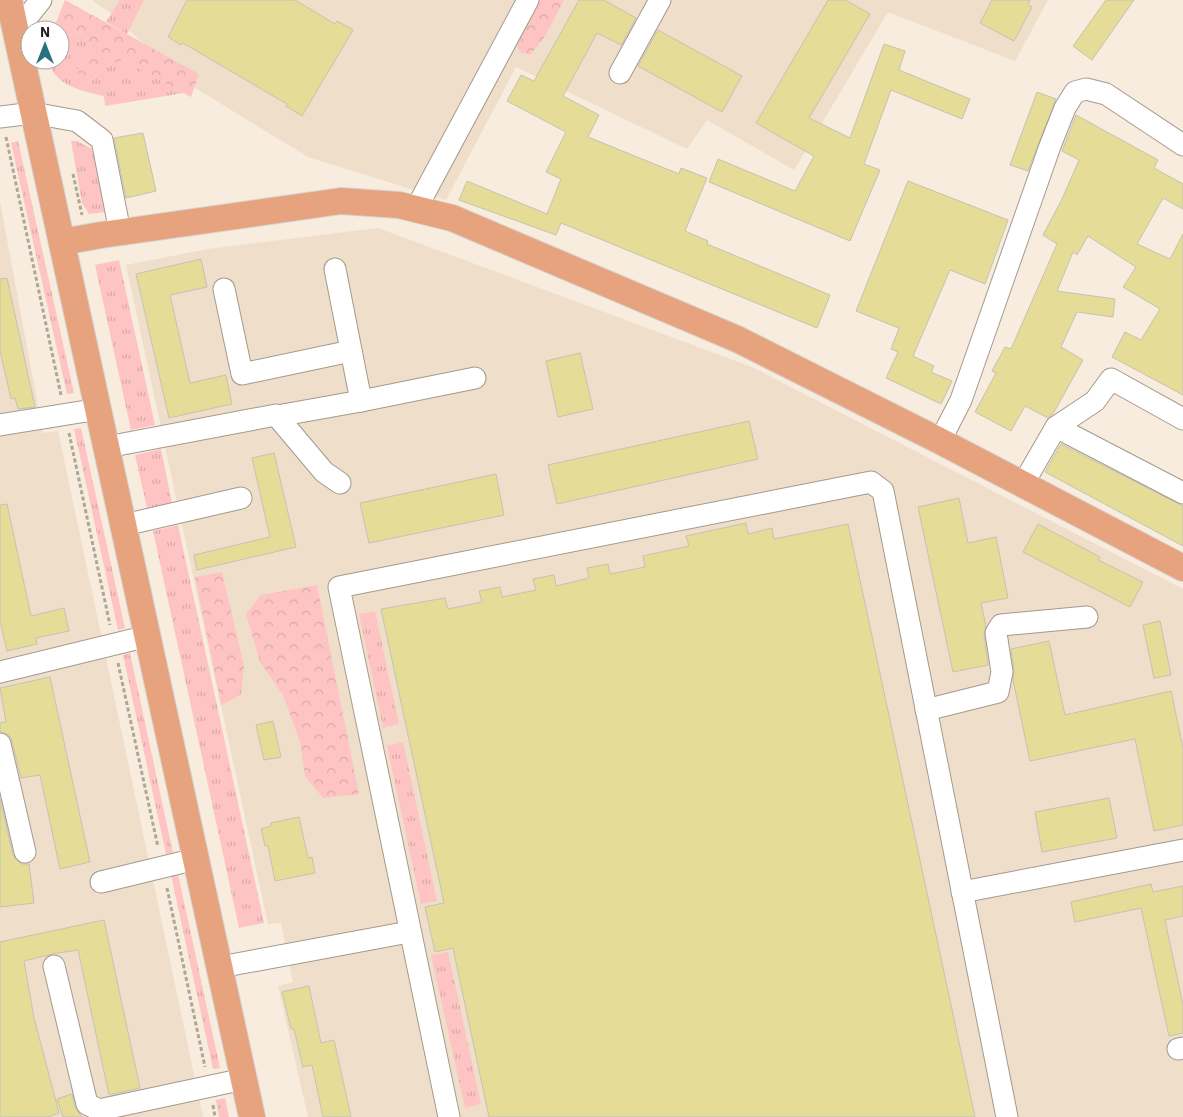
<svg xmlns="http://www.w3.org/2000/svg" width="1183" height="1117" viewBox="0 0 1183 1117" font-family="'IBM Plex Sans',sans-serif">
  <style>
    .built { fill: #efdec9 }
    .grass { fill: url(#grass-tufts) }
    .forest { fill: url(#forest-crowns) }
    .building { fill: #e5dc98; stroke: #c4c3b2 }
    .lines { fill: none; stroke-linecap: round; stroke-linejoin: round }
    .minor-casing { stroke: #a49a8c; stroke-width: 23 }
    .major-casing { stroke: #d4d3d2; stroke-width: 28 }
    .path { stroke: #afa69a; stroke-width: 3; stroke-dasharray: 4 2.5; stroke-linecap: butt }
    .minor { stroke: #fff; stroke-width: 21 }
    .major { stroke: #e6a37e; stroke-width: 26 }
  </style>
  <defs>
    <pattern id="grass-tufts" width="24" height="20" patternUnits="userSpaceOnUse" patternTransform="scale(1.25)"><rect width="24" height="20" fill="#fec4c4"/><path d="M3 7l-1-3M5 7V3M7 7l1-3M15 17l-1-3M17 17v-4M19 17l1-3" fill="none" stroke="#daa8a8"/></pattern>
    <pattern id="forest-crowns" width="20" height="18" patternUnits="userSpaceOnUse" patternTransform="scale(1.25)"><rect width="20" height="18" fill="#fec4c4"/><path d="M2 6a3 3 0 1 1 6 0M12 15a3 3 0 1 1 6 0" fill="none" stroke="#daa8a8"/></pattern>
  </defs>
  <rect width="100%" height="100%" fill="#f7ecdd"/>
  <g class="built">
    <path d="M92,0H1048L1015,61L888,12L794,170L707,120L687,149L516,67L446,200L308,157L187,83L109,12Z"/>
    <path d="M0,202L43,433L58,431L203,1117H0Z"/>
    <path d="M378,228L752,367L1183,589V1117H308L278,986L293,982L281,923L268,924L126,265L208,249Z"/>
  </g>
  <g class="grass">
    <path d="M120,0H144L127,34L106,22Z"/>
    <path d="M83,33L93,49L77,71L89,83L104,67L123,60L184,93L105,106L104,96C86,92 50,85 50,60H60V36Z"/>
    <path d="M18,141L74,393L67,394L11,143Z"/>
    <path d="M71,141H77L92,149L106,212L89,214L82,203Z"/>
    <path d="M119,260L155,425L131,430L95,265Z"/>
    <path d="M81,428L125,628L118,630L74,429Z"/>
    <path d="M161,449L172,503L147,508L135,455Z"/>
    <path d="M178,525L264,923L239,928L153,531Z"/>
    <path d="M375,611L399,724L383,728L359,614Z"/>
    <path d="M130,653L173,853L166,854L123,655Z"/>
    <path d="M403,742L437,901L421,904L387,746Z"/>
    <path d="M178,874L220,1068L213,1069L171,875Z"/>
    <path d="M448,952L481,1104L465,1108L431,955Z"/>
    <path d="M225,1098L229,1117H219L216,1100Z"/>
  </g>
  <g class="forest">
    <path d="M65,0L199,74L191,97L123,60L104,67L89,83L79,78L77,71L93,49L83,33L60,36V30H53Z"/>
    <path d="M538,0H564L545,36L530,55L520,52L515,43Z"/>
    <path d="M222,572L244,666L241,695L221,705L195,577Z"/>
    <path d="M317,585L359,794L323,798L305,776L300,742L283,695L260,662L246,614L261,595Z"/>
  </g>
  <g class="building">
    <path d="M187,0H295L335,24L337,21L353,30L302,116L286,106L287,104L183,43L181,45L168,37Z"/>
    <path d="M579,0H604L636,18L621,45L597,33L563,96L599,115L588,137L679,174L681,168L707,178L685,231L708,241L707,244L830,295L817,328L561,223L556,235L459,200L467,181L547,214L561,179L546,172L566,132L507,101L521,75L534,81Z"/>
    <path d="M828,0H846L870,14L809,118L850,138L884,44L905,51L899,70L970,99L962,119L891,90L864,164L880,170L850,241L709,182L718,159L795,191L814,156L756,123Z"/>
    <path d="M992,0H1030L1028,5L1032,7L1014,41L980,23Z"/>
    <path d="M1106,0H1134L1092,60L1073,46Z"/>
    <path d="M658,30L742,76L722,112L638,66Z"/>
    <path d="M1037,92L1056,99L1028,171L1010,165Z"/>
    <path d="M1076,115L1158,160L1154,168L1183,184V209L1163,198L1137,244L1170,259L1183,234V395L1112,357L1125,332L1141,340L1160,309L1123,287L1136,267L1088,236L1077,255L1073,252L1057,291L1115,299L1113,317L1077,312L1061,347L1083,360L1053,414L1048,418L1025,406L1011,431L975,412L996,373L992,371L1005,347L1011,349L1057,244L1043,235L1062,199L1079,160L1062,151Z"/>
    <path d="M143,133L156,191L126,198L114,138Z"/>
    <path d="M908,181L1008,220L985,284L950,270L913,356L934,366L931,372L952,381L941,404L886,378L898,352L891,349L899,328L856,311Z"/>
    <path d="M201,259L207,287L170,295L190,383L226,375L232,404L169,418L136,274Z"/>
    <path d="M7,278L35,407L18,409L15,398L11,399L0,351V279Z"/>
    <path d="M580,353L593,409L558,417L546,361Z"/>
    <path d="M749,421L758,459L557,504L548,465Z"/>
    <path d="M1061,444L1183,506V546L1045,472Z"/>
    <path d="M274,453L296,547L197,570L194,555L270,537L252,458Z"/>
    <path d="M496,474L504,515L369,543L360,503Z"/>
    <path d="M959,498L968,543L996,537L1008,598L981,603L986,626L984,635L988,665L953,672L918,507Z"/>
    <path d="M7,504L31,616L64,608L69,631L36,638L37,644L7,651L0,621V505Z"/>
    <path d="M746,523L748,534L772,528L774,539L848,524L975,1117H489L453,948L435,952L425,907L444,903L381,609L445,598L448,609L482,602L479,591L500,587L502,597L536,590L533,579L554,575L556,586L589,578L587,568L608,564L610,574L645,567L643,556L689,546L686,536Z"/>
    <path d="M1038,524L1100,557L1098,560L1143,582L1130,607L1023,552Z"/>
    <path d="M1160,621L1171,675L1154,678L1143,625Z"/>
    <path d="M1049,641L1065,715L1171,691L1183,748V825L1154,831L1135,739L1030,761L1013,680L1014,670L1011,649Z"/>
    <path d="M50,677L90,862L60,869L40,775L21,778L12,741L9,735L0,732V723L6,722L0,688Z"/>
    <path d="M273,721L281,757L264,760L256,725Z"/>
    <path d="M1109,798L1117,838L1042,852L1035,812Z"/>
    <path d="M0,799L13,855L21,864H29L34,903L0,907Z"/>
    <path d="M299,817L308,858L312,857L315,873L275,881L268,846H265L261,829L271,826V823Z"/>
    <path d="M1151,884L1153,892L1183,886V916L1165,920L1183,1005V1033L1169,1036L1141,908L1075,922L1071,902Z"/>
    <path d="M104,920L140,1088L109,1095L78,950L52,954L24,961L34,1018L59,1113L48,1117H0V942Z"/>
    <path d="M309,986L321,1043L334,1040L351,1117H323L312,1065L303,1067L294,1029H291L282,992Z"/>
    <path d="M72,1094L75,1107L82,1117H63L57,1099Z"/>
  </g>
  <g class="lines">
    <g class="minor-casing">
      <g id="minor">
        <path d="M17,30L41,0"/>
        <path d="M620,73L660,0"/>
        <path d="M0,117L33,113L77,121L102,140L120,232"/>
        <path d="M416,209L528,0"/>
        <path d="M224,289L242,374L351,351"/>
        <path d="M361,401L475,378"/>
        <path d="M277,416L361,401L335,269"/>
        <path d="M0,425L99,409"/>
        <path d="M1056,427L1183,493"/>
        <path d="M940,441L961,400L1050,146L1065,108L1075,92L1086,89L1106,94L1183,145"/>
        <path d="M107,447L276,415L324,472L340,483"/>
        <path d="M1023,484L1056,427L1095,401L1111,379L1183,419"/>
        <path d="M124,525L241,498"/>
        <path d="M0,672L148,636"/>
        <path d="M926,710L998,692L1002,672L996,633L1001,625L1087,617"/>
        <path d="M0,744L25,852"/>
        <path d="M101,882L196,859"/>
        <path d="M962,892L1183,850"/>
        <path d="M54,966L87,1104L99,1110L244,1079"/>
        <path d="M220,967L409,932"/>
        <path d="M1178,1049L1183,1048"/>
        <path d="M449,1117L339,587L871,482L883,491L1007,1117"/>
      </g>
    </g>
    <g class="major-casing">
      <g id="major">
        <path d="M9,0L252,1117"/>
        <path d="M62,242L101,235L341,201L399,205L452,218L737,339L940,441L1183,568"/>
      </g>
    </g>
    <g class="path">
      <path d="M6,137L61,395"/>
      <path d="M73,174L82,215"/>
      <path d="M69,433L110,625"/>
      <path d="M118,663L158,847"/>
      <path d="M167,888L205,1067"/>
      <path d="M213,1105L215,1117"/>
    </g>
    <use href="#minor" class="minor"/>
    <use href="#major" class="major"/>
  </g>
  <g transform="translate(45 45)"><circle r="24" fill="#ffffff" stroke="#a8a6a4"/>
  <path d="M0-4L9 19L0 12L-9 19Z" fill="#2a717e"/>
  <text y="-8" font-size="14" font-weight="bold" text-anchor="middle" fill="#26211c">N</text>
  </g>
</svg>
